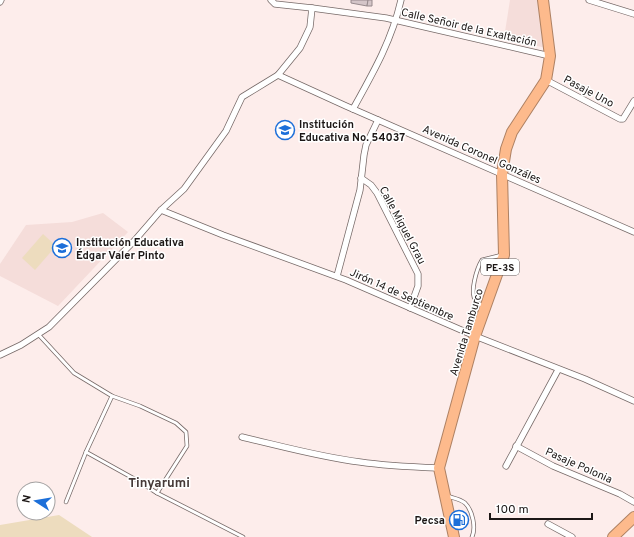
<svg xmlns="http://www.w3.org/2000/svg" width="634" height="537" viewBox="0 0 634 537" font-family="Overpass,sans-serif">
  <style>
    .built { fill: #f5ddda }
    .green { fill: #eddcbe }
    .building { fill: #d4c5c8; stroke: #978a8d }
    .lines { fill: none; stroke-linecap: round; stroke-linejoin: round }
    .lane-casing { stroke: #776a68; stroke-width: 4.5 }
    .street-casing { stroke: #776a68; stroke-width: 7 }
    .highway-casing { stroke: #ae8163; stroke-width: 12 }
    .lane { stroke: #fff; stroke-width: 3 }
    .street { stroke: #fff; stroke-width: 5.5 }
    .highway { stroke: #fdba8c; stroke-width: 10 }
    .labels { text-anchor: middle; stroke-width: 3; stroke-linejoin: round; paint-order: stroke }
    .shield { fill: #fff; stroke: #605d5c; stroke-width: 1 }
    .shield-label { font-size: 10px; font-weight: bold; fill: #1c1716 }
    .street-label { font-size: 11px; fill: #1c1716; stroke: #fff }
    .poi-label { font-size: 11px; font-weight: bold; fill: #1c1716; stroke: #fff; text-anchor: start }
    .quarter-label { font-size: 13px; font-weight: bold; fill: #453937; stroke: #fff }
  </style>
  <rect width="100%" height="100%" fill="#fdedeb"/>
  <g class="built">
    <path d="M510,0H539L546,48L504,38Z"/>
    <path d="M103,213L128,232L58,306L0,276V264L26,225L72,222Z"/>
  </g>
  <g class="green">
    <path d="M43,234L56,246L35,270L22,258Z"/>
    <path d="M59,515L92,537H0V525Z"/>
  </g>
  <g class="building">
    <path d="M351,0H368L367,6L351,3Z"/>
    <path d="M368,0H372V6H367Z"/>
  </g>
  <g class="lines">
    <g class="lane-casing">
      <g id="lane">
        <path d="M484,307C482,305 478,304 476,301C469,293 477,268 482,260L502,255"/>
        <path d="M38,334L74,373L112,396L140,406L176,423L186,432L187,446L157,493"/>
        <path d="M86,452L140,482L157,493L243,537"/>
        <path d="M447,496C453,498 460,499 465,503C473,511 476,528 472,537"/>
        <path d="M66,502L86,452L112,396"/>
      </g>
    </g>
    <g class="street-casing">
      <g id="street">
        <path d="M589,0L634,14"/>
        <path d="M0,2L1,0"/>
        <path d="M312,8L386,18L550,56"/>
        <path d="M278,75L346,106L634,232"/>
        <path d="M546,80L620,119H623L634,101"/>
        <path d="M353,109C373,73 392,40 401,0"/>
        <path d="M361,178L371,185L377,193L418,274V286L410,308"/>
        <path d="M161,210L223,235L346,280L475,336L585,379L634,401"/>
        <path d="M337,276L360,190L364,155L366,145L378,120"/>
        <path d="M0,355L21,345L49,327L135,240L161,210L184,189L226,131L242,97L278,75L300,48L310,27L312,8L275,4L271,0"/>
        <path d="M242,437C281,446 320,457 360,462C386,466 413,467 439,468"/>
        <path d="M516,446L553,466L620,494L634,502"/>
        <path d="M506,466L558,370"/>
        <path d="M548,524L572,537"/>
      </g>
    </g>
    <g class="highway-casing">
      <g id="highway">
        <path d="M454,537L439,468L475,336L504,255L502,174L506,149L512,132L546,80L550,56L543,0"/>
        <path d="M613,537L634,517"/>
      </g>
    </g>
    <use href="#lane" class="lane"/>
    <use href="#street" class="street"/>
    <use href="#highway" class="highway"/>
  </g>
  <defs>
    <g id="school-ring" transform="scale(1)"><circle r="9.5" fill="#fff" stroke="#1c6fd9" stroke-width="1.5"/><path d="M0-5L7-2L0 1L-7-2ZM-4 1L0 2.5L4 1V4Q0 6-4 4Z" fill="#1c6fd9"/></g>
    <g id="fuel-ring" transform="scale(1)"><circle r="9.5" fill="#fff" stroke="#1c6fd9" stroke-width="1.5"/><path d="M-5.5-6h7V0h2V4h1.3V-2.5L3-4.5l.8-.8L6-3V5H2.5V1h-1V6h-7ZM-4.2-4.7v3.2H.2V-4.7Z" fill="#1c6fd9"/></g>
  </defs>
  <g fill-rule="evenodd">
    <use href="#school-ring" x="285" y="130"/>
    <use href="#school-ring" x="62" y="248"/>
    <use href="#fuel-ring" x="459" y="520"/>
  </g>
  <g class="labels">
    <rect class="shield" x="481" y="259" width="38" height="16" rx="3"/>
    <g class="shield-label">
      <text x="500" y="271">PE-3S</text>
    </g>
    <g class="street-label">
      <text transform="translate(469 27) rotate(13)" y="4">Calle Señoir de la Exaltación</text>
      <text transform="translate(589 91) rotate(28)" y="4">Pasaje Uno</text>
      <text transform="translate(482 154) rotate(24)" y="4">Avenida Coronel Gonzáles</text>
      <text transform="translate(403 225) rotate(62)" y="4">Calle Miguel Grau</text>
      <text transform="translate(402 294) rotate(24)" y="4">Jirón 14 de Septiembre</text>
      <text transform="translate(466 332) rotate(-73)" y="4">Avenida Tamburco</text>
      <text transform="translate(579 465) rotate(24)" y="4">Pasaje Polonia</text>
    </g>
    <g class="poi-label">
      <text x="299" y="128">Institución<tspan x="299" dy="13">Educativa No. 54037</tspan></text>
      <text x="76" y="246">Institución Educativa<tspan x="76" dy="13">Édgar Valer Pinto</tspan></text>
      <text x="445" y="524" text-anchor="end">Pecsa</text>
    </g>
    <g class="quarter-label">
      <text x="159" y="487">Tinyarumi</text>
    </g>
  </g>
  <g transform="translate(36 501) rotate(282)"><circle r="19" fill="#ffffff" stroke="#a4a2a2"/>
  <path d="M0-3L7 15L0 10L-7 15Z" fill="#1c6fd9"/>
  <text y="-6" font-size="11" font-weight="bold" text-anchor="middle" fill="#1c1716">N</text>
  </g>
  <path d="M490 513v6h102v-6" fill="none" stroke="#1c1716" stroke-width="2"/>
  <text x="496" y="513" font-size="12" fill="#1c1716" stroke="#ffffff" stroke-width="3" paint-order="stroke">100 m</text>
</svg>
